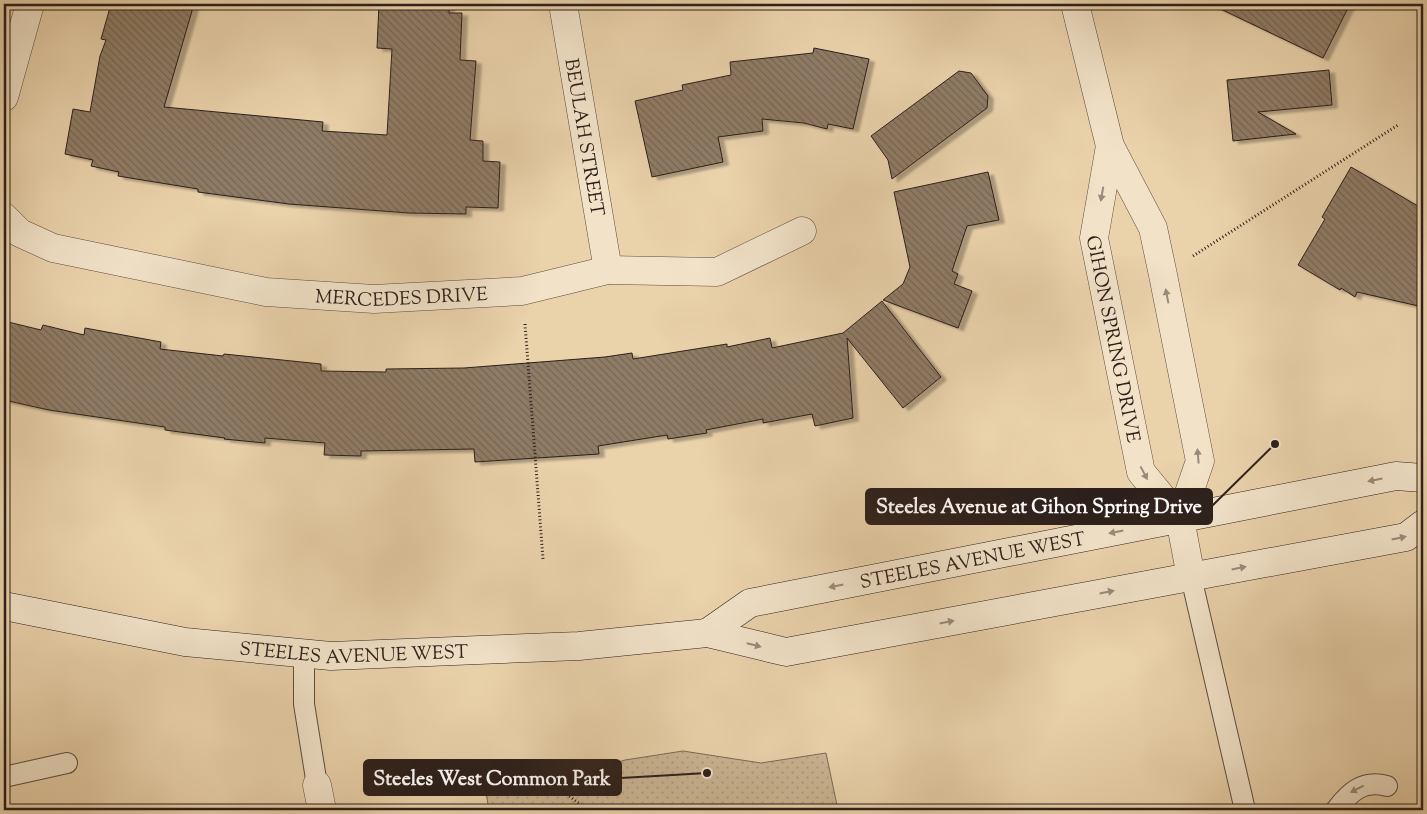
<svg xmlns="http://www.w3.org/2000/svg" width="1427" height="814" viewBox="0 0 1427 814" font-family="'Sorts Mill Goudy',serif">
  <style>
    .park { fill: url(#park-dots); stroke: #7b6a57 }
    .building { fill: url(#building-back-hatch); stroke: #2c1f1b; filter: url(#shadow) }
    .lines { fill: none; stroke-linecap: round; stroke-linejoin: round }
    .service-casing { stroke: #5c4c3f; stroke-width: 22 }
    .minor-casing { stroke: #5c4c3f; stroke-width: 29 }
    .secondary-casing { stroke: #2c1f1b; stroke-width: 29 }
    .path { stroke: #2c1f1b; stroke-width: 3; stroke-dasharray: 1 2.5; stroke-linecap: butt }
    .service { stroke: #f1e2c8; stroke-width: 20 }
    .minor { stroke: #f1e2c8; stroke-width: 28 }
    .secondary { stroke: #f1e2c8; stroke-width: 28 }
    .oneway { fill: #988a7a }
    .labels { text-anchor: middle; stroke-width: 5; stroke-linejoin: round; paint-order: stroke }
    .street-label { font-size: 19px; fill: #2c1f1b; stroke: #f1e2c8 }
    .leader { fill: none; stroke: #2c1f1b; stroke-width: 2 }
    .callout-dot { fill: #2c1f1b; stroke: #f1e2c8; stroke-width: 2 }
    .callout { fill: #2c1f1b; stroke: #2c1f1b; stroke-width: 2 }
    .callout-label { font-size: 20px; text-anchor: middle; font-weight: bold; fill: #fff }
  </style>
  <defs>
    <pattern id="park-dots" width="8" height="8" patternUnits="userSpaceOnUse" patternTransform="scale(1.25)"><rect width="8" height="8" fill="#cab493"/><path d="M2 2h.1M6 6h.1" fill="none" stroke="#ae9a7e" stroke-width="1.8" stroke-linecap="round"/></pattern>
    <pattern id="building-back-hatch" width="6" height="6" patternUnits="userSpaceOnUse" patternTransform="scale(1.25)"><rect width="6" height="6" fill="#8f7c66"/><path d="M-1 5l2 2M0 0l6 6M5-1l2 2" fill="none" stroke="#756553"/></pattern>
    <filter id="shadow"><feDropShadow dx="5.5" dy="3" stdDeviation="1" flood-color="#0004"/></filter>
  </defs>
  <rect width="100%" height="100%" fill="#ead2ab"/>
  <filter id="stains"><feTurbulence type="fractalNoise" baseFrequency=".004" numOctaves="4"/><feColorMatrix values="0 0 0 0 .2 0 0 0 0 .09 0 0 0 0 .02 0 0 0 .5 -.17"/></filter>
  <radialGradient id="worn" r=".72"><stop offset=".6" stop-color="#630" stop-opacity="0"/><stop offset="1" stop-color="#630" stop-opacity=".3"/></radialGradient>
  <path class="park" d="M683,751L761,763L826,753L838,810H489L485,787L554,782L625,760Z"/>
  <g class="building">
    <path d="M111,4H194L164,107L323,122L322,131L387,135L392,49L377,48L379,4H449V13H462L460,60L476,61L470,140L483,141V161L500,162L498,208L466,207V214L409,213L289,204L198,192V189L118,176L119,172L91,166L93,160L65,154L73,109L90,112L100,56L106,40L101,39Z"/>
    <path d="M1210,4H1350L1323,58Z"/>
    <path d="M814,48L869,59L853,129L828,124L827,129L804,123L762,119L763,131L718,137L723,162L652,177L635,101L683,90L682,85L731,75L730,62L813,53Z"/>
    <path d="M1329,70L1332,105L1258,112L1296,134L1233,141L1227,80Z"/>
    <path d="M959,71L971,73L988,96L987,108L892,179L888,160L871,136Z"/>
    <path d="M1351,167L1423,209V307L1357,292L1355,297L1341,288L1340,290L1298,265L1325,219L1322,217Z"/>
    <path d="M988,172L999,220L967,226L952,271L958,274L954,284L972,291L958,328L883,300L903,284L910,267L894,192Z"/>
    <path d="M882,301L941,377L903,408L847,338L853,418L815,426L812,414L763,423V419L706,430L707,433L668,439L667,435L598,446L599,454L475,462L474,449L361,451V456L324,455L325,443L265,438V443L224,439L225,438L165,430V427L49,410L4,400V321L41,330L43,325L84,335L85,328L161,342L160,349L223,356L224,354L321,364V371L386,372V369L464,368L605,357L632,353L633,359L727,344V347L770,338L772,348L843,333Z"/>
  </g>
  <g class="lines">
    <g class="service-casing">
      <g id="service">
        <path d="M1191,577L1245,810"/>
        <path d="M304,653V704L317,785"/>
        <path d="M4,777L67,763"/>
        <path d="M1336,810C1349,793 1363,779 1387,786"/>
      </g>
    </g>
    <g class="minor-casing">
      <g id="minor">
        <path id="s1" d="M563,4L608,270"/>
        <path d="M1075,4L1110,146L1153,228L1163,275L1200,461L1180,519L1191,577"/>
        <path d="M4,97L30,4"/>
        <path id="s2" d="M1110,146L1094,238L1141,472L1180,519"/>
        <path id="s3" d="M4,217L20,233L53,248L266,292L374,299L522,291L608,270L717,272L802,231"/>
        <path d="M317,785L322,810"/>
      </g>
    </g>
    <g class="secondary-casing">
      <g id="secondary">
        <path id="s4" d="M4,606L185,642L331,656L579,646L707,633L786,652L1406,537L1423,524"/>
        <path id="s5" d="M707,633L750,603L1396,476L1423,478"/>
      </g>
    </g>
    <g class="path">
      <path d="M1193,256L1398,125"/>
      <path d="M525,324L543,559"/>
      <path d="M554,782L561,790L588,810"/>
      <path d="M478,810H480"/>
    </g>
    <use href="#service" class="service"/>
    <use href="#minor" class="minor"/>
    <use href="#secondary" class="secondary"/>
  </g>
  <defs><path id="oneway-solid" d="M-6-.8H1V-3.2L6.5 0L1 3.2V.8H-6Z" transform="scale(1.25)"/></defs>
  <g class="oneway">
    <use href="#oneway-solid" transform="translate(1102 194) rotate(100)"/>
    <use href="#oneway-solid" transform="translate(1167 296) rotate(-101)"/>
    <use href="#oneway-solid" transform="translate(1198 456) rotate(-95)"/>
    <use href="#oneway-solid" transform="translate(1144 473) rotate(62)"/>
    <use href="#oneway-solid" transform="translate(1375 480) rotate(169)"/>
    <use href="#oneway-solid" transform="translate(1116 532) rotate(169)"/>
    <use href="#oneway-solid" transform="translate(1399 538) rotate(-12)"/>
    <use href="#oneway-solid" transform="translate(1239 568) rotate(-11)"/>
    <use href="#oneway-solid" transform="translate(836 586) rotate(169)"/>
    <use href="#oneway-solid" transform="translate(1107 592) rotate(-11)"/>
    <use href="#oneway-solid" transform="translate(947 622) rotate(-11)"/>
    <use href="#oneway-solid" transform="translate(754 645) rotate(14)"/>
    <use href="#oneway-solid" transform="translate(1357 789) rotate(153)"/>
  </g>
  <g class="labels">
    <g class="street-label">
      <text dy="7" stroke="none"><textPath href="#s1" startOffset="135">BEULAH STREET</textPath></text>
      <text dy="7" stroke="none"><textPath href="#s3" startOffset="412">MERCEDES DRIVE</textPath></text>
      <text dy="7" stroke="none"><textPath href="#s2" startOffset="196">GIHON SPRING DRIVE</textPath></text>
      <text dy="7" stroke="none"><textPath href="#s5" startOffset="279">STEELES AVENUE WEST</textPath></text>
      <text dy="7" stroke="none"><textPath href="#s4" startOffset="354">STEELES AVENUE WEST</textPath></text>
    </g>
  </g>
  <path class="leader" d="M1275 444L1212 506M707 773L621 778"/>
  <g class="callout-dot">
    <circle cx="1275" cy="444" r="5"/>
    <circle cx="707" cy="773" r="5"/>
  </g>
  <g class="callout">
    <rect x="866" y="489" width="346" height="35" rx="5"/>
    <rect x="364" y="760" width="257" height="35" rx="5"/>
  </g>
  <g class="callout-label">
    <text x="1039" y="513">Steeles Avenue at Gihon Spring Drive</text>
    <text x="492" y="785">Steeles West Common Park</text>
  </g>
  <rect width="1427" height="814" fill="none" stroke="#ead2ab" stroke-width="20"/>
  <rect x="5" y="5" width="1417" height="804" fill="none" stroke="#2c1f1b" stroke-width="2.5"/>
  <rect x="10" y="10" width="1407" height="794" fill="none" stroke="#2c1f1b"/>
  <rect width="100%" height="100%" filter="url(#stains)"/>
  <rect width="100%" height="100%" fill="url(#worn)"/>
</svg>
